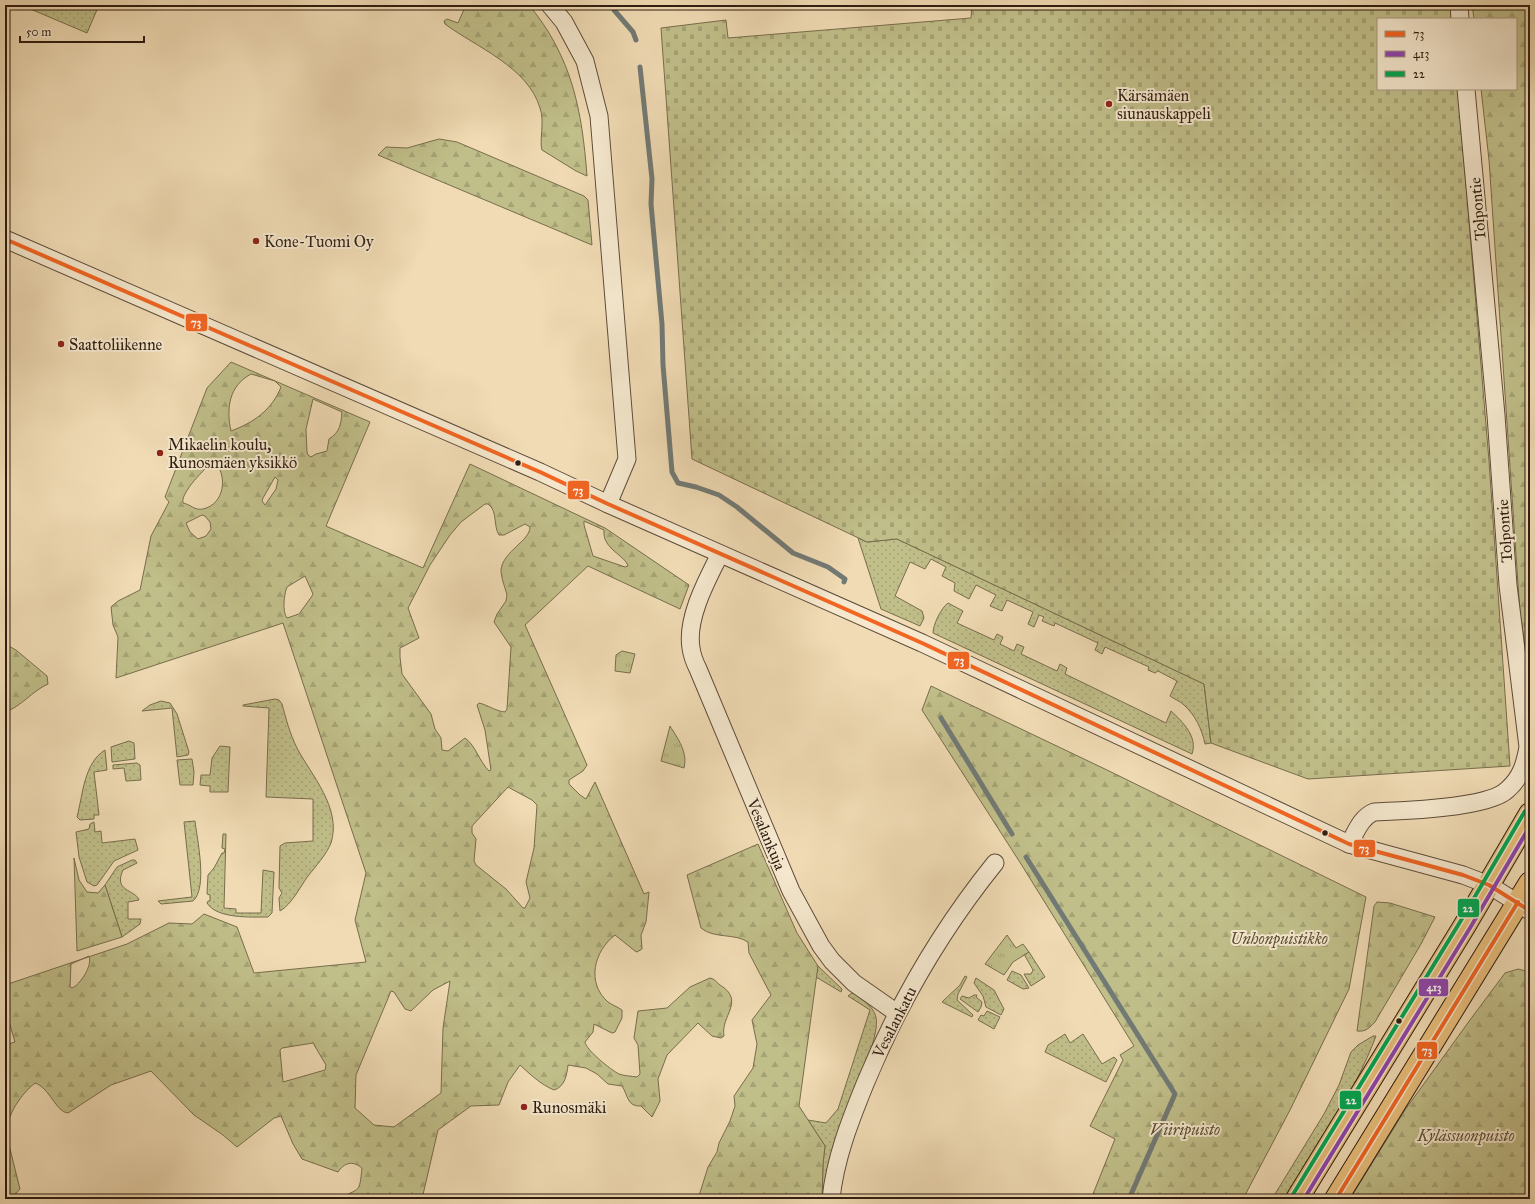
<svg xmlns="http://www.w3.org/2000/svg" width="1535" height="1204" viewBox="0 0 1535 1204" font-family="'IM FELL Great Primer',serif">
  <style>
    .grass { fill: url(#grass-dots); stroke: #786d4c }
    .forest { fill: url(#forest-firs); stroke: #786d4c; fill-rule: evenodd }
    .cemetery { fill: url(#cemetery-stones); stroke: #786d4c }
    .park { fill: url(#park-tufts); stroke: #786d4c }
    .lines { fill: none; stroke-linecap: round; stroke-linejoin: round }
    .stream { stroke: #727a75; stroke-width: 5 }
    .minor-casing { stroke: #5f4c39; stroke-width: 19 }
    .highway-casing { stroke: #2f1c10; stroke-width: 24 }
    .minor { stroke: #f5e8ce; stroke-width: 17 }
    .highway { stroke: #e8be7a; stroke-width: 22 }
    .bus-1-casing { stroke: #f5e8ce; stroke-width: 7 }
    .bus-2-casing { stroke: #f5e8ce; stroke-width: 7 }
    .bus-3-casing { stroke: #f5e8ce; stroke-width: 7 }
    .bus-1 { stroke: #f26522; stroke-width: 4 }
    .bus-2 { stroke: #8e44ad; stroke-width: 4 }
    .bus-3 { stroke: #00a651; stroke-width: 4 }
    .poi-dot { fill: #8f2418; stroke: #f5e8ce; stroke-width: 1.5 }
    .bus-dot { fill: #2f1c10; stroke: #f5e8ce; stroke-width: 1.5 }
    .labels { text-anchor: middle; stroke-width: 4; stroke-linejoin: round; paint-order: stroke }
    .poi-label { font-size: 16px; fill: #2f1c10; stroke: #f5e8ce; text-anchor: start }
    .street-label { font-size: 16px; fill: #2f1c10; stroke: #f5e8ce }
    .park-label { font-size: 16px; font-style: italic; fill: #5a4d34; stroke: #f5e8ce }
    .line-badge { stroke: #f5e8ce; stroke-width: 1.5 }
    .badge-label { font-size: 11px; text-anchor: middle; font-weight: bold; fill: #fff }
  </style>
  <defs>
    <pattern id="grass-dots" width="8" height="8" patternUnits="userSpaceOnUse"><rect width="8" height="8" fill="#c0be89"/><path d="M2 2h.1M6 6h.1" fill="none" stroke="#a5a375" stroke-width="1.8" stroke-linecap="round"/></pattern>
    <pattern id="forest-firs" width="22" height="20" patternUnits="userSpaceOnUse"><rect width="22" height="20" fill="#c0be89"/><path d="M5 1l3.5 6h-7zM16 11l3.5 6h-7z" fill="#a5a375"/></pattern>
    <pattern id="cemetery-stones" width="16" height="16" patternUnits="userSpaceOnUse"><rect width="16" height="16" fill="#c0be89"/><path d="M2 7V4a2 2 0 0 1 4 0v3zM10 15v-3a2 2 0 0 1 4 0v3z" fill="#a5a375"/></pattern>
    <pattern id="park-tufts" width="24" height="20" patternUnits="userSpaceOnUse"><rect width="24" height="20" fill="#c0be89"/><path d="M3 7l-1-3M5 7V3M7 7l1-3M15 17l-1-3M17 17v-4M19 17l1-3" fill="none" stroke="#a5a375"/></pattern>
  </defs>
  <rect width="100%" height="100%" fill="#f0dbb4"/>
  <filter id="stains"><feTurbulence type="fractalNoise" baseFrequency=".005" numOctaves="4"/><feColorMatrix values="0 0 0 0 .2 0 0 0 0 .09 0 0 0 0 .02 0 0 0 .5 -.17"/></filter>
  <radialGradient id="worn" r=".72"><stop offset=".6" stop-color="#630" stop-opacity="0"/><stop offset="1" stop-color="#630" stop-opacity=".3"/></radialGradient>
  <g class="grass">
    <path d="M21,5H99L87,33Z"/>
    <path d="M858,538L867,542L897,539L1204,684L1211,743L1205,744C1202,729 1195,715 1184,705C1180,701 1174,699 1170,696L1177,681L1158,671L1155,673L1148,670L1149,667L1105,647L1102,654L1095,650L1098,643L1055,623L1054,626L1042,621L1044,617L1039,615L1034,627L1028,624L1033,612L1007,600L1002,611L990,606L996,595L976,585L969,599L954,591L955,583L942,576L946,567L931,559L925,569L910,562L895,596L922,611L924,618L920,626L881,609Z"/>
    <path d="M948,603L963,611L957,623L994,640L997,634L1003,637L1000,644L1014,651L1017,644L1024,647L1021,654L1057,671L1060,664L1067,668L1065,674L1166,723L1171,711C1183,722 1198,737 1192,754L933,633C933,625 941,608 948,603Z"/>
    <path d="M275,699L279,700L282,704C286,719 290,734 297,748C311,775 342,808 331,843C326,855 316,866 308,876C300,887 292,904 280,911L279,898L282,893L279,888L280,846L285,843L313,841V799L266,797L269,708L243,706V705Z"/>
    <path d="M161,701L170,703L177,714L189,752L188,755L177,757L172,708L142,711L150,705Z"/>
    <path d="M129,741L134,743L135,759L112,762L111,747Z"/>
    <path d="M220,746L230,747L228,792H210V786L200,785L201,775H210L212,758Z"/>
    <path d="M105,750L107,770L94,772L99,815H94V819L80,820L77,817C83,794 84,763 105,750Z"/>
    <path d="M192,759L194,772L193,785H180L177,760Z"/>
    <path d="M137,763L140,765L141,780L126,781L124,768L113,769V765Z"/>
    <path d="M195,821C197,839 208,888 193,901L161,904L158,901L192,897L184,822Z"/>
    <path d="M94,822L95,832L101,831L102,843L135,839L138,850L114,861L97,885L94,886L87,882L79,857L76,832L89,829L90,824Z"/>
    <path d="M223,834H226L224,908L236,909V913H261L263,870L274,872L272,913L268,917C251,917 217,919 207,903L208,901H210V895L207,894L208,875L214,868L222,853H224L225,849L222,848Z"/>
    <path d="M132,860H135L137,863L123,870C113,892 135,889 139,900L128,902V919H141L140,924L122,937L105,885L117,867Z"/>
    <path d="M1029,952L1045,977L1031,986L1024,974H1031L1033,970L1024,954Z"/>
    <path d="M818,966L842,989L841,992L816,977Z"/>
    <path d="M1012,971L1021,975L1029,988L1023,989L1007,980Z"/>
    <path d="M965,976L967,977L958,994L957,1000L973,1015L972,1017L942,1002L960,985Z"/>
    <path d="M976,978L994,990L1004,1009L1001,1015L986,1007L983,996L974,983Z"/>
    <path d="M852,993L855,994C879,1011 880,1017 872,1046L824,1199H822L823,1164L825,1146L808,1120L826,1123L838,1109L870,1010L848,996Z"/>
    <path d="M974,995H977L976,997L982,1002L981,1007L978,1012L960,999L962,996L969,998Z"/>
    <path d="M987,1011L1000,1017L994,1029L978,1020L981,1015L984,1016Z"/>
    <path d="M1065,1034L1070,1043L1083,1034L1102,1064L1114,1057L1117,1060L1106,1082L1045,1052L1048,1045Z"/>
    <path d="M1373,1036H1376C1354,1094 1318,1146 1285,1199H1272L1324,1114L1339,1085L1351,1052L1358,1045Z"/>
  </g>
  <g class="forest">
    <path d="M466,5H529C572,57 582,110 587,176L576,171L542,150C539,140 545,122 540,108C528,67 476,47 445,24L444,21L447,19L458,23Z"/>
    <path d="M1472,5H1530V679L1520,613L1489,160L1481,89H1516V19H1474Z"/>
    <path d="M439,139L457,142L584,196L588,200L592,245L378,155L386,147L407,148Z"/>
    <path d="M231,362L370,422L326,526L328,527L423,568L470,464L605,528L689,585L680,609L588,566L525,625L587,765L583,771L569,780V784L580,795L586,799L595,782L644,894L649,892L646,922L641,935L642,949L637,952L635,951L615,935C594,951 586,983 608,1002C612,1005 618,1007 622,1010V1018L615,1032L612,1033L594,1024L593,1032L585,1042C586,1050 611,1070 619,1074C624,1076 631,1076 637,1077L640,1074L638,1045L634,1038L638,1011L667,1008L690,987L710,978C715,979 716,982 720,985C746,1001 720,1016 724,1036L721,1038L712,1036L698,1023L667,1055L658,1079L660,1101L652,1117L641,1106C627,1107 628,1095 622,1086L608,1084L597,1074L586,1068L568,1065C567,1074 565,1087 554,1090C540,1084 531,1075 520,1065L508,1082L499,1105L471,1106L438,1130L422,1199H338C361,1187 359,1194 362,1168C352,1160 344,1163 338,1172L302,1159L293,1144L281,1116L274,1118L237,1147L223,1135L194,1115L151,1071L111,1085L68,1113C56,1112 49,1087 35,1083C21,1094 7,1115 6,1133L20,1189L11,1199H5V1045L15,1042L5,1008V999L8,997L5,985L127,944L169,923L192,924L204,914L237,927L254,973L366,962L355,920L366,873L283,623L116,678L118,637L113,625L111,607L118,601L140,590L151,536L169,502L165,497L207,388ZM251,374L275,381L281,387C272,410 253,423 231,431C226,408 229,386 251,374ZM313,399L342,412C341,424 340,432 329,439L327,451L316,454L311,457L308,455L307,452L306,429ZM214,461C228,475 225,504 203,509C195,511 190,504 183,503C180,493 206,467 214,461ZM275,477L278,480L276,489L265,505L262,501L263,498ZM485,504H488C498,511 493,526 499,535H504L525,524L530,527C530,541 503,551 501,570C501,578 505,587 507,595L506,601L497,614L494,622L511,647L507,709L505,712C495,711 488,705 479,703L477,705L485,730L491,770L489,771C479,761 476,746 465,738L448,751L442,750L441,738L435,729L431,714L402,674L400,657V648L419,638L408,608L430,565L450,535L461,522ZM202,515L205,516L210,522L211,529L206,536L198,539L190,532L186,523ZM584,521L604,530C602,549 625,555 628,566L625,567L593,556L584,525ZM305,576L313,594L312,596L299,614L287,618C282,612 284,594 287,587ZM508,787L532,800L537,805L534,848L526,882L530,898L525,908H523L506,889L476,865L474,861L476,839L472,833V826ZM89,956C93,965 80,985 72,988L70,987L71,964ZM450,981L443,1028L441,1093L394,1127L374,1125L355,1108L356,1075L391,991L394,992L405,1009L411,1011L433,990ZM313,1043L326,1065L325,1070L283,1082L280,1050L282,1048Z"/>
    <path d="M5,644L16,650L47,676L48,684C32,691 21,707 5,712Z"/>
    <path d="M931,686L1107,770L1366,897L1349,989L1290,1110L1243,1199H1091L1115,1139L1090,1126L1123,1060L1120,1055L1134,1046L1021,864L922,710Z"/>
    <path d="M758,844L797,933L818,966L799,1106L825,1146L823,1164L822,1199H698L708,1167L717,1152L719,1143L730,1121L735,1106L734,1096L753,1068L757,1044L752,1020L771,995L749,953L748,942C735,933 714,939 701,928L687,875Z"/>
    <path d="M74,858L79,880L87,892L98,893L105,885L122,937L77,951Z"/>
    <path d="M1377,902L1390,903L1435,917L1421,944L1375,1022C1369,1028 1366,1032 1357,1031L1374,906Z"/>
    <path d="M1518,969L1530,972V1199H1350L1405,1110L1470,1020L1505,973Z"/>
  </g>
  <path class="cemetery" d="M972,5H1034L1035,11L1051,5H1451L1452,19H1378V89H1458L1489,461L1510,766L1308,779L1211,743L1204,684L897,539L867,542L692,459L661,28L726,20L728,38L971,18Z"/>
  <g class="park">
    <path d="M622,651L635,654L630,673L615,671L616,655Z"/>
    <path d="M670,726C678,739 688,752 684,768L661,761Z"/>
    <path d="M1007,935L1016,948L1023,944L1029,952L1013,962L1004,975L985,964Z"/>
  </g>
  <g class="lines">
    <g class="stream">
      <path d="M614,10L633,32L636,40"/>
      <path d="M640,67L652,179L651,204L662,324L663,365L672,472L678,483L696,487L719,495L737,507L793,553L828,567L845,579L844,582"/>
      <path d="M941,718L1012,834"/>
      <path d="M1026,857L1175,1094L1129,1199"/>
    </g>
    <g class="minor-casing">
      <g id="minor">
        <path d="M550,5L564,22L585,61L599,116L627,459L608,504"/>
        <path d="M1459,5L1460,19"/>
        <path d="M5,239L540,472L608,504L922,643L1349,844L1463,875L1489,885L1530,911"/>
        <path d="M720,554C707,580 686,618 691,648C692,655 695,663 698,669L791,891L821,946L832,961L854,983L897,1013"/>
        <path d="M1349,844C1356,832 1361,817 1374,812C1402,811 1488,808 1507,790C1521,778 1525,764 1528,747L1508,585L1496,415L1466,89"/>
        <path d="M831,1199C835,1159 850,1121 865,1084C898,1004 941,930 995,863"/>
      </g>
    </g>
    <g class="highway-casing">
      <g id="highway">
        <path d="M1297,1199L1465,925L1530,814"/>
        <path d="M1336,1199L1530,883"/>
      </g>
    </g>
    <use href="#minor" class="minor"/>
    <use href="#highway" class="highway"/>
    <g class="bus-1-casing">
      <g id="bus-1">
        <path d="M5,239L540,472L608,504L922,643L1349,844L1463,875L1489,885L1530,911"/>
        <path d="M1336,1199L1518,902"/>
      </g>
    </g>
    <g class="bus-2-casing">
      <path id="bus-2" d="M1304,1199L1470,928L1530,826"/>
    </g>
    <g class="bus-3-casing">
      <path id="bus-3" d="M1292,1196L1460,922L1525,811"/>
    </g>
    <use href="#bus-1" class="bus-1"/>
    <use href="#bus-2" class="bus-2"/>
    <use href="#bus-3" class="bus-3"/>
  </g>
  <g class="poi-dot">
    <circle cx="1109" cy="104" r="4"/>
    <circle cx="256" cy="241" r="4"/>
    <circle cx="61" cy="344" r="4"/>
    <circle cx="160" cy="453" r="4"/>
    <circle cx="524" cy="1107" r="4"/>
  </g>
  <g class="bus-dot">
    <circle cx="518" cy="463" r="3.5"/>
    <circle cx="1325" cy="833" r="3.5"/>
    <circle cx="1399" cy="1021" r="3.5"/>
  </g>
  <g class="labels">
    <g class="poi-label">
      <text x="1117" y="101">Kärsämäen<tspan x="1117" dy="18">siunauskappeli</tspan></text>
      <text x="264" y="247">Kone-Tuomi Oy</text>
      <text x="69" y="350">Saattoliikenne</text>
      <text x="168" y="450">Mikaelin koulu,<tspan x="168" dy="18">Runosmäen yksikkö</tspan></text>
      <text x="532" y="1113">Runosmäki</text>
    </g>
    <g class="street-label">
      <text transform="translate(1477 209) rotate(-95)" y="6">Tolpontie</text>
      <text transform="translate(1504 531) rotate(-94)" y="6">Tolpontie</text>
      <text transform="translate(767 834) rotate(67)" y="6">Vesalankuja</text>
      <text transform="translate(894 1022) rotate(-63)" y="6">Vesalankatu</text>
    </g>
    <g class="park-label">
      <text x="1279" y="944">Unhonpuistikko</text>
      <text x="1185" y="1135">Viiripuisto</text>
      <text x="1466" y="1141">Kylässuonpuisto</text>
    </g>
  </g>
  <g class="line-badge">
    <rect x="185" y="313" width="23" height="19" rx="4" fill="#f26522"/>
    <rect x="567" y="480" width="23" height="20" rx="4" fill="#f26522"/>
    <rect x="947" y="651" width="23" height="19" rx="4" fill="#f26522"/>
    <rect x="1353" y="839" width="23" height="19" rx="4" fill="#f26522"/>
    <rect x="1457" y="898" width="23" height="20" rx="4" fill="#00a651"/>
    <rect x="1418" y="978" width="31" height="19" rx="4" fill="#8e44ad"/>
    <rect x="1416" y="1041" width="22" height="19" rx="4" fill="#f26522"/>
    <rect x="1339" y="1090" width="23" height="20" rx="4" fill="#00a651"/>
  </g>
  <g class="badge-label">
    <text x="196" y="326">73</text>
    <text x="578" y="494">73</text>
    <text x="959" y="664">73</text>
    <text x="1364" y="852">73</text>
    <text x="1468" y="912">22</text>
    <text x="1434" y="991">413</text>
    <text x="1427" y="1054">73</text>
    <text x="1351" y="1104">22</text>
  </g>
  <rect width="1535" height="1204" fill="none" stroke="#f0dbb4" stroke-width="20"/>
  <rect x="6" y="6" width="1523" height="1192" fill="none" stroke="#2f1c10" stroke-width="2"/>
  <rect x="10" y="10" width="1515" height="1184" fill="none" stroke="#2f1c10"/>
  <rect x="1377" y="18" width="140" height="72" fill="#f5e8ce" stroke="#a69682"/>
  <rect x="1385" y="31" width="20" height="6" fill="#f26522" stroke="#a69682"/>
  <text x="1413" y="38" font-size="12" fill="#2f1c10">73</text>
  <rect x="1385" y="51" width="20" height="6" fill="#8e44ad" stroke="#a69682"/>
  <text x="1413" y="58" font-size="12" fill="#2f1c10">413</text>
  <rect x="1385" y="71" width="20" height="6" fill="#00a651" stroke="#a69682"/>
  <text x="1413" y="78" font-size="12" fill="#2f1c10">22</text>
  <path d="M20 36v6h124v-6" fill="none" stroke="#2f1c10" stroke-width="2"/>
  <text x="26" y="36" font-size="12" fill="#2f1c10" stroke="#f5e8ce" stroke-width="3" paint-order="stroke">50 m</text>
  <rect width="100%" height="100%" filter="url(#stains)"/>
  <rect width="100%" height="100%" fill="url(#worn)"/>
</svg>
